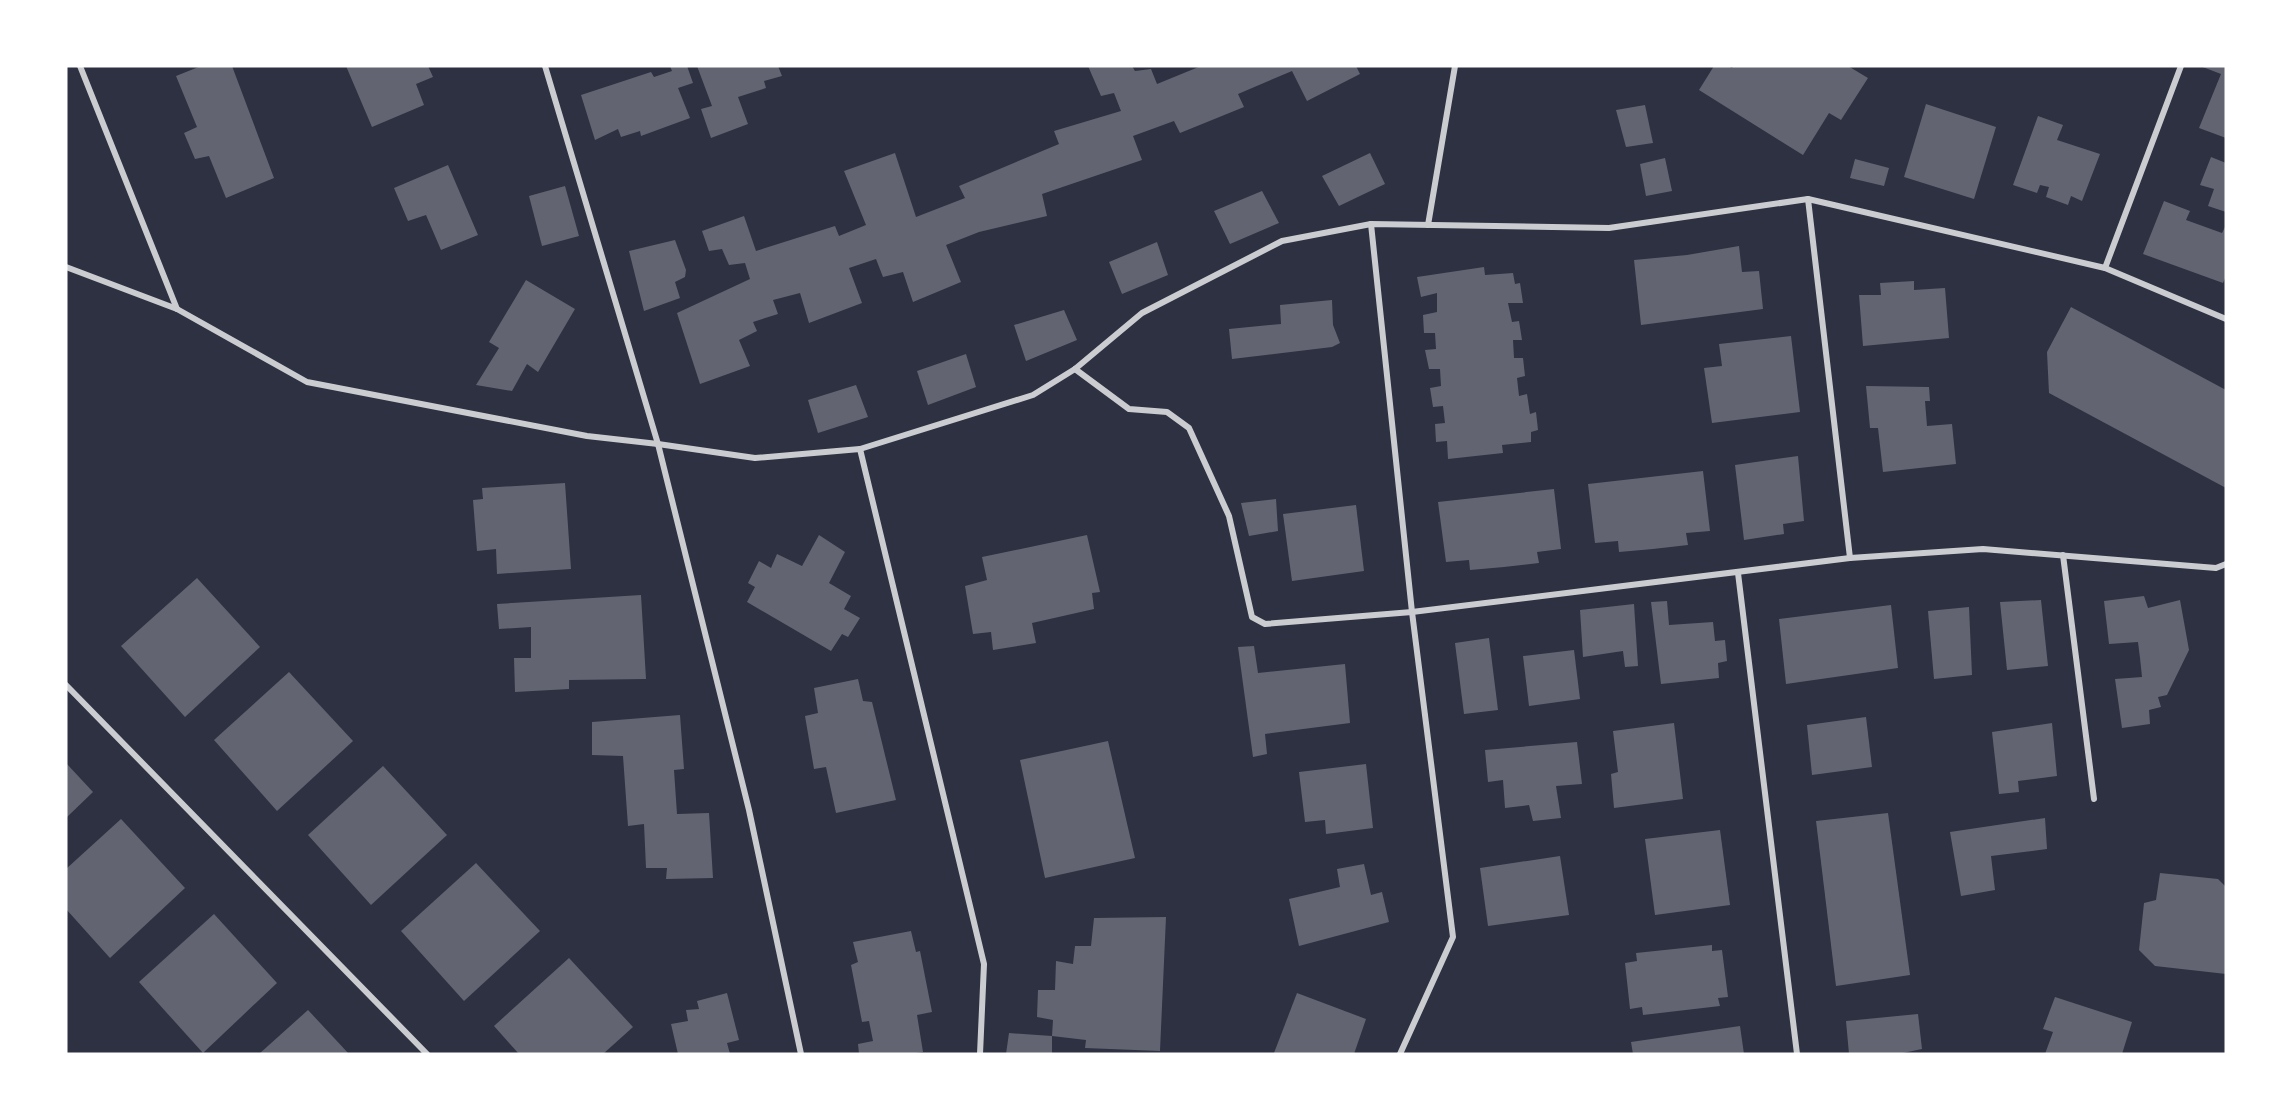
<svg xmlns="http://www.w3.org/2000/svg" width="2292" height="1120" viewBox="0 0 2292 1120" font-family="Barlow,sans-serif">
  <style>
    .building { fill: #626471 }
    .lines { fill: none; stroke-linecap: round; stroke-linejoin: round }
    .minor { stroke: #caccd0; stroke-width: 6 }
  </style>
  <rect width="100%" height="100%" fill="#2d3142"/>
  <g class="building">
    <path d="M201,66H232L274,178L226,198L209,156L195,159L184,133L197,127L176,76Z"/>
    <path d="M346,66H428L433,77L416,84L424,105L372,127Z"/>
    <path d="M670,66H687L693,83L678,88L690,118L641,136L640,131L621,137L618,129L595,140L581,95L651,72L654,77L672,71Z"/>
    <path d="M697,66H778L782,76L764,81L766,88L738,97L748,124L711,138L701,109L712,106Z"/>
    <path d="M1088,66H1132L1135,71L1151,69L1157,84L1201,66H1356L1360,74L1307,101L1292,71L1238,94L1244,107L1180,133L1174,121L1133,136L1142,160L1042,194L1047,216L979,232L946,245L961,282L913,302L903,272L883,277L876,259L849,268L862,303L809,323L800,293L773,300L778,314L753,322L757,331L739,340L750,366L700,384L677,313L750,279L745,263L729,265L722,249L709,251L702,231L744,216L756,251L835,226L839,236L866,225L844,171L895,153L916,217L965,198L959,186L1059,144L1054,131L1121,111L1114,93L1101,96Z"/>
    <path d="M1714,66H1727L1732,68L1734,66H1848L1868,78L1841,120L1829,113L1803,155L1699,90Z"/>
    <path d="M2200,66H2226V138L2199,128L2221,74Z"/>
    <path d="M1926,104L1996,127L1974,199L1904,177Z"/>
    <path d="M1645,105L1653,143L1626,147L1616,110Z"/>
    <path d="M2038,116L2063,125L2057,140L2100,154L2082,201L2071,196L2068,205L2046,197L2049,187L2040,185L2037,193L2013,185Z"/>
    <path d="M1370,153L1385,184L1339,206L1322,176Z"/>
    <path d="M2211,157L2226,163V212L2208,206L2214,189L2200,185Z"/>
    <path d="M1665,158L1672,191L1646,196L1640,164Z"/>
    <path d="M1855,159L1889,168L1884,186L1850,178Z"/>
    <path d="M448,165L478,235L441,250L426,215L408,221L394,188Z"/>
    <path d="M565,186L579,236L542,246L529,196Z"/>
    <path d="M1262,191L1279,223L1230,244L1214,211Z"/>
    <path d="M2164,201L2190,211L2186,220L2222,233L2226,225V276L2223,283L2143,254Z"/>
    <path d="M675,240L686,270L685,277L675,282L680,298L644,311L629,251Z"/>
    <path d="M1157,242L1168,275L1122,294L1109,262Z"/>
    <path d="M1739,246L1742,272L1759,271L1763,309L1641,325L1634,260L1687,255Z"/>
    <path d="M1484,267L1485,275L1513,273L1515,284L1520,283L1523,303H1508L1512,322L1519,321L1522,340H1513L1514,358H1523L1525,376L1517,378L1519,396L1527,394L1530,414L1536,412L1538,430L1531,432V442L1502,445L1503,453L1448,459L1447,441L1436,442L1435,424L1445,423L1443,406L1433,407L1430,388L1441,386L1440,369H1429L1425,350L1436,349L1435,333H1424L1423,315L1437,312V293L1421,297L1417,277Z"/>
    <path d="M526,280L575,309L538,372L527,364L512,391L476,385L499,348L489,342Z"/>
    <path d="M1914,281V290L1945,288L1949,338L1863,346L1859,295H1881L1880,283Z"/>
    <path d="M1332,300L1333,325L1340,343L1332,347L1232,359L1229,329L1281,324L1280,305Z"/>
    <path d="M2071,307L2226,390V488L2049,393L2047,352Z"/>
    <path d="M1064,310L1077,340L1026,361L1014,325Z"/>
    <path d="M1791,336L1800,412L1712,423L1704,368L1722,366L1719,344Z"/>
    <path d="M966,354L976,387L928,405L917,371Z"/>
    <path d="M856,385L868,417L818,433L808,400Z"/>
    <path d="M1866,386L1929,387L1930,401H1925L1927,426L1952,424L1956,464L1883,472L1878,428H1870Z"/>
    <path d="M1798,456L1804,521L1783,524L1784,534L1744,540L1735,465Z"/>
    <path d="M1703,471L1710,531L1686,533L1688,545L1653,549L1619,552L1618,541L1595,543L1588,484Z"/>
    <path d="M565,483L571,569L497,574L496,549L477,551L473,500L483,499L482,488Z"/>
    <path d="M1554,489L1561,549L1537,552L1539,563L1504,567L1470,570L1469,560L1446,562L1438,502Z"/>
    <path d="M1276,499L1278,531L1249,536L1241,503Z"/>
    <path d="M1356,505L1364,571L1292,581L1283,514Z"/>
    <path d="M819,535L845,552L829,583L851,596L844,609L860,618L848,637L842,634L831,651L747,602L755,587L748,583L759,561L771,568L777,554L802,566Z"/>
    <path d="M1087,535L1100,592L1092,593L1094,609L1032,623L1036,643L993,650L991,632L973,634L965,586L987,580L982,557Z"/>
    <path d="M197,578L260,647L185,717L121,646Z"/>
    <path d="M641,595L646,679L569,680V689L515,692L514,658H531V627L499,629L497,604Z"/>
    <path d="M2144,596L2148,608L2180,600L2189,650L2167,695L2158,697L2161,707L2149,710L2150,724L2122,728L2115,679L2142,677L2140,658L2138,642L2109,644L2104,601Z"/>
    <path d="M2041,600L2048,666L2007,670L2000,602Z"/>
    <path d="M1667,601L1669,625L1713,622L1715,641L1725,640L1727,661L1718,663L1719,678L1661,684L1651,602Z"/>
    <path d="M1634,604L1638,666L1625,667L1623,651L1583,657L1580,610Z"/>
    <path d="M1891,605L1898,668L1786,684L1779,619Z"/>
    <path d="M1969,607L1972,675L1934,679L1928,611Z"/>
    <path d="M1489,638L1498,710L1464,714L1455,643Z"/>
    <path d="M1254,646L1258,673L1345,664L1350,723L1265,734L1267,754L1253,757L1238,647Z"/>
    <path d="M1574,650L1580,699L1529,706L1523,656Z"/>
    <path d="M289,672L353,741L277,811L214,740Z"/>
    <path d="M858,679L863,701L872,702L896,800L836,813L826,767L814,769L805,716L818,713L814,688Z"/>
    <path d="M680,715L684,769L674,770L677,814L709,813L713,878L666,879L667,868H646L644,824L628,826L623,756L592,755V722Z"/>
    <path d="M1866,717L1872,767L1812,775L1807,725Z"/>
    <path d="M1674,723L1683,799L1614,808L1611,774L1618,772L1613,731Z"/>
    <path d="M2052,723L2057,776L2018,781L2019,792L1999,794L1992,732Z"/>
    <path d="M1108,741L1135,858L1045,878L1020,760Z"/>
    <path d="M1577,742L1582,784L1556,786L1561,818L1533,821L1529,805L1505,808L1503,780L1488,782L1485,750Z"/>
    <path d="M66,763L93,792L66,818Z"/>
    <path d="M1366,764L1373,828L1326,834L1325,820L1305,822L1299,772Z"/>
    <path d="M383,766L447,835L371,905L308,835Z"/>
    <path d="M1888,813L1910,975L1836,986L1816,821Z"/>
    <path d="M2045,818L2047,849L1991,856L1995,890L1961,896L1950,832Z"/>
    <path d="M121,819L185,888L110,958L66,909V869Z"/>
    <path d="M1720,830L1730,905L1655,915L1645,839Z"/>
    <path d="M1560,856L1569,915L1488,926L1480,868Z"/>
    <path d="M476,863L540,931L464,1001L401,931Z"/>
    <path d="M1364,864L1371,895L1382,892L1389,922L1299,946L1289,899L1340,887L1337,869Z"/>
    <path d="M2160,873L2218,879L2226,887V974L2155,966L2139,950L2144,903L2156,900Z"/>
    <path d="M214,914L277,983L203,1053L139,982Z"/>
    <path d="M1166,917L1160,1051L1085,1048L1086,1040L1052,1036L1053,1020L1037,1017L1038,990H1055L1056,961L1073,964L1075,946H1091L1094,918Z"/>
    <path d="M911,931L916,952L920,951L932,1012L917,1015L923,1052L909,1054H859L858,1044L873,1041L869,1021L862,1022L851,965L858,962L853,942Z"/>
    <path d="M1712,945V951L1722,950L1728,997L1718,998L1720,1006L1643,1015L1642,1007L1630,1009L1625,963L1637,961L1636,953Z"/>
    <path d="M569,958L633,1027L603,1054H519L494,1026Z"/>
    <path d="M727,993L739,1040L727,1043L730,1054H678L671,1024L688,1021L686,1010L699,1009L697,1001Z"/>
    <path d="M1297,993L1366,1019L1354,1054L1274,1053Z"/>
    <path d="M2055,997L2132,1022L2122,1054H2045L2053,1032L2043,1029Z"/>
    <path d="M308,1010L349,1054H259Z"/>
    <path d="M1918,1014L1922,1049L1898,1054H1849L1846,1021Z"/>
    <path d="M1740,1026L1744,1054H1633L1631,1042Z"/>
    <path d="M1009,1033L1052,1036V1054H1006Z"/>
  </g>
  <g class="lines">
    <g class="minor">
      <path d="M80,66L177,309"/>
      <path d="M545,66L658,444L749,810L801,1054"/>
      <path d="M1808,199L1850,558"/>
      <path d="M1371,224L1412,612L1453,937L1400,1054"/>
      <path d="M1428,225L1455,66"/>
      <path d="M66,267L177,309L307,382L587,436L658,444L755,458L860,449L1033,395L1075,369L1142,313L1282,241L1371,224L1609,228L1808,199L2105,268L2226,319"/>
      <path d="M2105,268L2181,66"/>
      <path d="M1075,369L1129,409L1167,412L1189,428L1229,516L1252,617L1265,624L1412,612L1850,558L1983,549L2216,568L2226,564"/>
      <path d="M860,449L984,964L980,1054"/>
      <path d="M2063,555L2094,799"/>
      <path d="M1738,573L1797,1054"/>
      <path d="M66,685L427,1054"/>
    </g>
  </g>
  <rect width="2292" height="1120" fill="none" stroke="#ffffff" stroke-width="135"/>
</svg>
